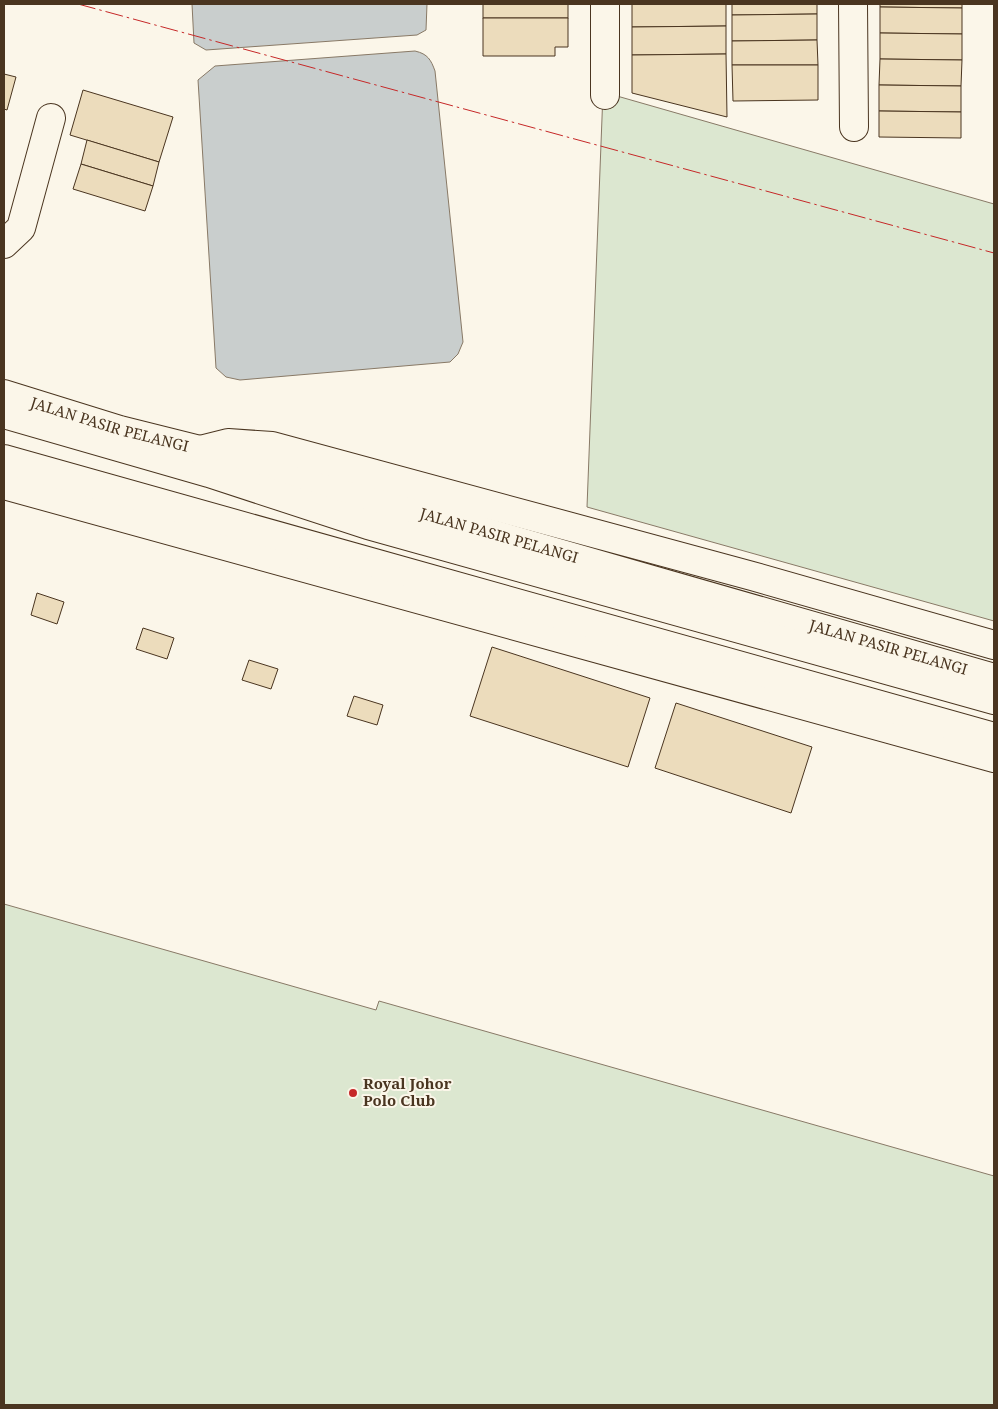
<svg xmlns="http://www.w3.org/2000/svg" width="998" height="1409" viewBox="0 0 998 1409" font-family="'Noto Serif',serif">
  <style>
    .green { fill: #dce7d0; stroke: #887966 }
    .water { fill: #c9cecd; stroke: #887966 }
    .building { fill: #ecdcbc; stroke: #4a3520 }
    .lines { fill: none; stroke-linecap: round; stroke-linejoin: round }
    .minor-casing { stroke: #4a3520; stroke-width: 30 }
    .major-casing { stroke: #4a3520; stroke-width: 30 }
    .highway-casing { stroke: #4a3520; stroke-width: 30 }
    .minor { stroke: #fbf6e9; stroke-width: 28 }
    .major { stroke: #fbf6e9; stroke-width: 28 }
    .highway { stroke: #fbf6e9; stroke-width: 28 }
    .power { stroke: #c62828; stroke-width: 1; stroke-dasharray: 18 4 2.5 4; stroke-linecap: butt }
    .poi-dot { fill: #c62828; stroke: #fbf6e9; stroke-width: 2 }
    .labels { text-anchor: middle; stroke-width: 4; stroke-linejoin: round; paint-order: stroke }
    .street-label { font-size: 15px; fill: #4a3520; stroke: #fbf6e9 }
    .poi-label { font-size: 15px; font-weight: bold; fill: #4a3520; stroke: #fbf6e9; text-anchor: start }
  </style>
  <rect width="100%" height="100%" fill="#fbf6e9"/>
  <g class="green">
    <path d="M603,92L994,204V621L587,507Z"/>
    <path d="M4,904L376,1010L379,1001L994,1176V1405H4Z"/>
  </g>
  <g class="water">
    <path d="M192,4H427L426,30L417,35L206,50L194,43Z"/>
    <path d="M415,51C428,54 431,60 435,71L463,342L458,354L450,362L240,380L226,377L216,368L198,80L215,66Z"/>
  </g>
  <g class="building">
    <rect x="483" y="4" width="85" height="14"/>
    <path d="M632,4H726V26L632,27Z"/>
    <path d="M732,4H817V14L732,15Z"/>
    <path d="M880,4H962V8L880,7Z"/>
    <path d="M880,7L962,8V34L880,33Z"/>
    <path d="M817,14V40L732,41V15Z"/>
    <path d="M483,18H568V47H555V56H483Z"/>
    <path d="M726,26V54L632,55V27Z"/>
    <path d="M880,33L962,34V60L880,59Z"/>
    <path d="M817,40L818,65H732V41Z"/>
    <path d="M726,54L727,117L632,93V55Z"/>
    <path d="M880,59L962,60L961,86L879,85Z"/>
    <path d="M732,65H818V100L733,101Z"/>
    <path d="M4,74L16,77L7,110L4,109Z"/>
    <path d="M879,85L961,86V112L879,111Z"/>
    <path d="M83,90L173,117L159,162L70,135Z"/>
    <path d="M879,111L961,112V138L879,137Z"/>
    <path d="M87,140L159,162L153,186L81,164Z"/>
    <path d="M81,164L153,186L145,211L73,189Z"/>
    <path d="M37,593L64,602L57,624L31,615Z"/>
    <path d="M143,628L174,638L167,659L136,649Z"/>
    <path d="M492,647L650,698L628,767L470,716Z"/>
    <path d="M249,660L278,669L271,689L242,680Z"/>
    <path d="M354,696L383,705L377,725L347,716Z"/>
    <path d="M676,703L812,747L791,813L655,768Z"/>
  </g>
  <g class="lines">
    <g class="minor-casing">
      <g id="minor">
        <path d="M605,4V95"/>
        <path d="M853,4L854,127"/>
        <path d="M4,244L21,228L51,118"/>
      </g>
    </g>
    <g class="major-casing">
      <g id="major">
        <path id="s1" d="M4,394L120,430L200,450L994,678"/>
        <path d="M4,485L994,758"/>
      </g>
    </g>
    <g class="highway-casing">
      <g id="highway">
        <path d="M4,414L209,473L368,525L994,700"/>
        <path d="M200,450L228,443L272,446L752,576L994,645"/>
        <path d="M4,459L994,737"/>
      </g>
    </g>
    <use href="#minor" class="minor"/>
    <use href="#major" class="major"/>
    <use href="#highway" class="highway"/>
    <path class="power" d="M78,4L994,253"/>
  </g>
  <circle class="poi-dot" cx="353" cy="1093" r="5"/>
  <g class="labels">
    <g class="street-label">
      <text dy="5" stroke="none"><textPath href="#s1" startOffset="110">JALAN PASIR PELANGI</textPath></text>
      <text dy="5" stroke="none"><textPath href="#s1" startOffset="515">JALAN PASIR PELANGI</textPath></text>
      <text dy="5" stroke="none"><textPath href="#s1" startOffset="920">JALAN PASIR PELANGI</textPath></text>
    </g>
    <g class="poi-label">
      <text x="363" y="1089">Royal Johor<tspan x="363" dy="17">Polo Club</tspan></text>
    </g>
  </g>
  <rect width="998" height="1409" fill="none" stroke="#4a3520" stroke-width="10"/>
</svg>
